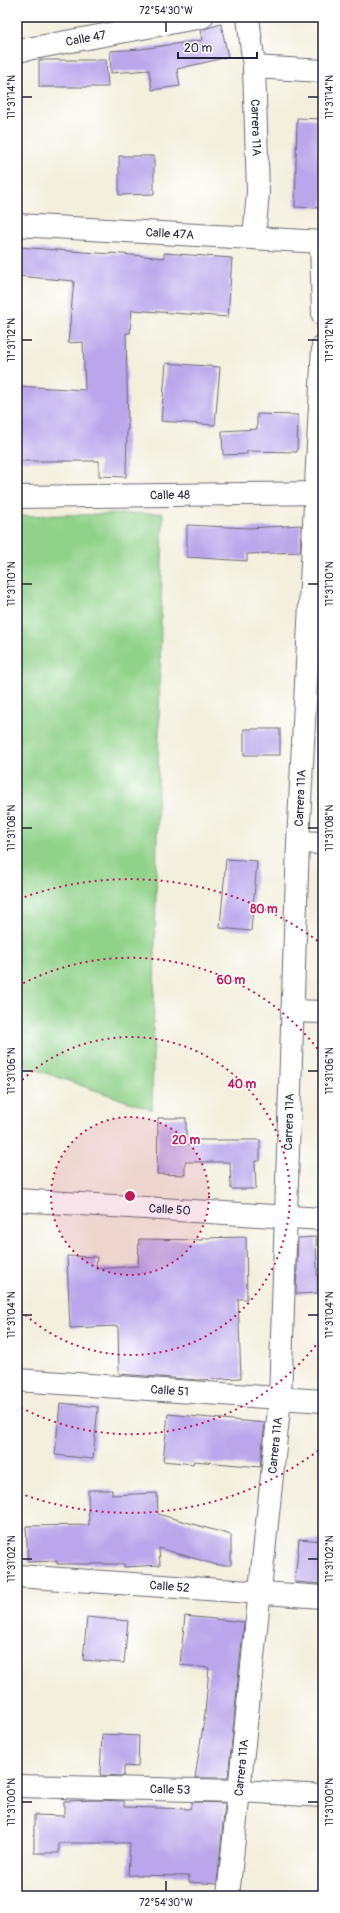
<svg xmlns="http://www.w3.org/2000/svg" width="340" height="1913" viewBox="0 0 340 1913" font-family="Pangolin,sans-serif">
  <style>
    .green { fill: #90d289; stroke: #597a62 }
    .building { fill: #baa7eb }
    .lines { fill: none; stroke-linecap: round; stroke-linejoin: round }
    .minor-casing { stroke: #6b6a74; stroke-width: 24 }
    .minor { stroke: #fff; stroke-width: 22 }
    .ticks { fill: none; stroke: #22223b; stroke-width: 1.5 }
    .ring { fill: none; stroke: #c2185b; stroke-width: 2; stroke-dasharray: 2 4 }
    .labels { text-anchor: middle; stroke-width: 3; stroke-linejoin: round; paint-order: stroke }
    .street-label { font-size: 12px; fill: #22223b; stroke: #fff }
    .centre { fill: #c2185b; stroke: #fff; stroke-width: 2 }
    .ring-label { font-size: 12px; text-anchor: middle; font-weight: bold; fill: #c2185b; stroke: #fff; stroke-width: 3; stroke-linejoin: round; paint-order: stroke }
    .neatline { fill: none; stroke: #22223b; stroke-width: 1.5 }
    .ticks-label { font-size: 10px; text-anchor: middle; fill: #22223b }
  </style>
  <rect width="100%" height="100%" fill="#fff"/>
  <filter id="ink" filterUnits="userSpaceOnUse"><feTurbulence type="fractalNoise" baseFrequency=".025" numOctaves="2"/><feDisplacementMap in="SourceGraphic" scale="8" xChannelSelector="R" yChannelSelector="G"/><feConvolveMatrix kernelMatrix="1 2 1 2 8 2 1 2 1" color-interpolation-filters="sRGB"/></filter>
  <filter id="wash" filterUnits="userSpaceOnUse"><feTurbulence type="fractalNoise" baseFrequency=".012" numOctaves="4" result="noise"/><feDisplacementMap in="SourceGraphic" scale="16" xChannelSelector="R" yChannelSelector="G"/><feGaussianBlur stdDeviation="0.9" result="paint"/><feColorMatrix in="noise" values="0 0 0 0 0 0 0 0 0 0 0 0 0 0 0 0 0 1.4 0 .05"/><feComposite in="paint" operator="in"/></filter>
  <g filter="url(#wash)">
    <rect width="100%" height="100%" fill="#f3efdd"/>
    <path class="green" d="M163,513L152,1110L17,1063V516Z"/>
    <g id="blocks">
      <g class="building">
        <path d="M221,24L228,57L177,69L180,86L152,90L149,70L111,73L110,51L141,49L202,40L200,30Z"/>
        <path d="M39,60H106L108,87H39Z"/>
        <path d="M297,118L323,119V208L295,207Z"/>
        <path d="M119,156H154V194L119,195Z"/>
        <path d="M17,247L111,254V253L164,258V253L232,258L228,317L132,310L130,333H126L128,429H127L126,477L99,476V461H17V386L85,390L83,342L68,343L74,281L17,276Z"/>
        <path d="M166,363L220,367L215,425L161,421Z"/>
        <path d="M257,414L298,415L297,452L247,451V454L223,455L222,431L257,429Z"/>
        <path d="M187,525L249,528L301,525L300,552L247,554V561L187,557Z"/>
        <rect x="244" y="729" width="36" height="26"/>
        <path d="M226,859L257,861L251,931L220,928Z"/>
        <path d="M158,1118H186V1140H260V1161H255L256,1189H231L230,1162H185V1175L157,1174Z"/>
        <path d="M246,1237L247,1299H238L241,1378L198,1380L119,1374L118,1326L70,1328L67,1256L97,1257L96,1269L138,1266L139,1239L203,1240L202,1238Z"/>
        <path d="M316,1237L318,1293L296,1294L298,1238Z"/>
        <path d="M60,1403L98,1407L93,1459L55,1455Z"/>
        <path d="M168,1414L265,1423L260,1467L194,1461L193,1464L163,1461Z"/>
        <path d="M88,1490H112V1495L157,1493L158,1514L231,1535V1565H217L159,1548L160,1565L124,1567V1564H57V1561L28,1562L26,1526L89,1525Z"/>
        <path d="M299,1539L323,1541V1584L295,1582Z"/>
        <path d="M185,1616L244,1622L228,1778H195L205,1713L209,1668L180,1665Z"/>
        <path d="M87,1617L128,1621L124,1663L83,1660Z"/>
        <path d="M102,1734L139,1736L138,1767L124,1766V1776L100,1775Z"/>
        <path d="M97,1800L124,1801V1807L190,1809L192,1802L225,1803L217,1884L189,1882V1876L128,1875L130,1843H59V1853H34V1815L64,1816V1801Z"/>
      </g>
    </g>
  </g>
  <g filter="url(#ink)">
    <use href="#blocks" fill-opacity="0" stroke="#6b6a74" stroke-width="1"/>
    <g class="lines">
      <g class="minor-casing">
        <g id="minor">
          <path id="s1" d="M248,17L254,67L258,192L254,238"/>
          <path id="s2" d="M17,51L202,17"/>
          <path d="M254,67L323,71"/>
          <path id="s3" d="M17,225L323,242"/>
          <path d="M321,242L323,315"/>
          <path id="s4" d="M17,497L323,493"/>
          <path d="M298,842L323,843"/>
          <path d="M292,1011L323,1012"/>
          <path id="s5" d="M17,1200L323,1219"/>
          <path id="s6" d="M17,1380L323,1401"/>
          <path id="s7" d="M17,1576L323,1597"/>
          <path id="s8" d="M17,1786L240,1791L323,1796"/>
          <path id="s9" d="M228,1896L280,1399L298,842L323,346"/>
        </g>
      </g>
      <use href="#minor" class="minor"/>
    </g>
  </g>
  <path class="ticks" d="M166,22V32M22,97H32M308,97H318M22,340H32M308,340H318M22,584H32M308,584H318M22,828H32M308,828H318M22,1071H32M308,1071H318M22,1315H32M308,1315H318M22,1559H32M308,1559H318M22,1802H32M308,1802H318M166,1881V1891"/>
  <circle cx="130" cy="1196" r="79" fill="#c2185b" fill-opacity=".12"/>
  <g class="ring">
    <circle cx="130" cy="1196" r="79"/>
    <path d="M18 1084A159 159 0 1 1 18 1308"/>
    <path d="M323 1336A238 238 0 0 1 18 1406M18 986A238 238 0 0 1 323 1056"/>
    <path d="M323 1447A317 317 0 0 1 19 1493M19 899A317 317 0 0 1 323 945"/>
  </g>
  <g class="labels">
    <g class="street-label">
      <text dy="4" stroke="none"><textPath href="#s2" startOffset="70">Calle 47</textPath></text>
      <text dy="4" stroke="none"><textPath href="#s1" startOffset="111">Carrera 11A</textPath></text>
      <text dy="4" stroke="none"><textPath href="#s3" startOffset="153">Calle 47A</textPath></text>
      <text dy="4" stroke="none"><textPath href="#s4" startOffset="153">Calle 48</textPath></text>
      <text dy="4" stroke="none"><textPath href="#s9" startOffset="1101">Carrera 11A</textPath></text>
      <text dy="4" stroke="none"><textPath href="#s9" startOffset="777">Carrera 11A</textPath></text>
      <text dy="4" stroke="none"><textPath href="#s5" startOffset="153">Calle 50</textPath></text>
      <text dy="4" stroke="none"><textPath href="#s6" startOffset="153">Calle 51</textPath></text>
      <text dy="4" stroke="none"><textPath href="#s9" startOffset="453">Carrera 11A</textPath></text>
      <text dy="4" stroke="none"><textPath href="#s7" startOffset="153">Calle 52</textPath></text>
      <text dy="4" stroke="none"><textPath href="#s9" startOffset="129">Carrera 11A</textPath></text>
      <text dy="4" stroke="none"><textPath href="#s8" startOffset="153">Calle 53</textPath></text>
    </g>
  </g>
  <circle cx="130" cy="1196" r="6" class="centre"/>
  <g class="ring-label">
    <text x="264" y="913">80 m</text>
    <text x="231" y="984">60 m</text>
    <text x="242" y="1088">40 m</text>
    <text x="186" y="1144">20 m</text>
  </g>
  <rect width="340" height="1913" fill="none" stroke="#fff" stroke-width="44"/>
  <path d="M178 52v6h79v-6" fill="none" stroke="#22223b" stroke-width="2"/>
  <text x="184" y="52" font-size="12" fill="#22223b" stroke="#ffffff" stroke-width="3" paint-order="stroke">20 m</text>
  <rect x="22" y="22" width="296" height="1869" class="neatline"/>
  <g class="ticks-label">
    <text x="166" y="14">72°54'30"W</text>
    <text transform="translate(11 97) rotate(-90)" y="4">11°31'14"N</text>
    <text transform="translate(329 97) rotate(-90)" y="4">11°31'14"N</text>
    <text transform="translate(11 340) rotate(-90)" y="4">11°31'12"N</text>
    <text transform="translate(329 340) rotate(-90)" y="4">11°31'12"N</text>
    <text transform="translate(11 584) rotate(-90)" y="4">11°31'10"N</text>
    <text transform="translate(329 584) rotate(-90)" y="4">11°31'10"N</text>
    <text transform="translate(11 828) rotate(-90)" y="4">11°31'08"N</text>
    <text transform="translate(329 828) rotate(-90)" y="4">11°31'08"N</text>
    <text transform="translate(11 1071) rotate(-90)" y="4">11°31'06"N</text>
    <text transform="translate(329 1071) rotate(-90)" y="4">11°31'06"N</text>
    <text transform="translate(11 1315) rotate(-90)" y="4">11°31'04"N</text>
    <text transform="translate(329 1315) rotate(-90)" y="4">11°31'04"N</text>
    <text transform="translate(11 1559) rotate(-90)" y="4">11°31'02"N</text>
    <text transform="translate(329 1559) rotate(-90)" y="4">11°31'02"N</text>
    <text transform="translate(11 1802) rotate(-90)" y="4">11°31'00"N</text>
    <text transform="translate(329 1802) rotate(-90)" y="4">11°31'00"N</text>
    <text x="166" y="1906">72°54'30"W</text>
  </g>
</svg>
